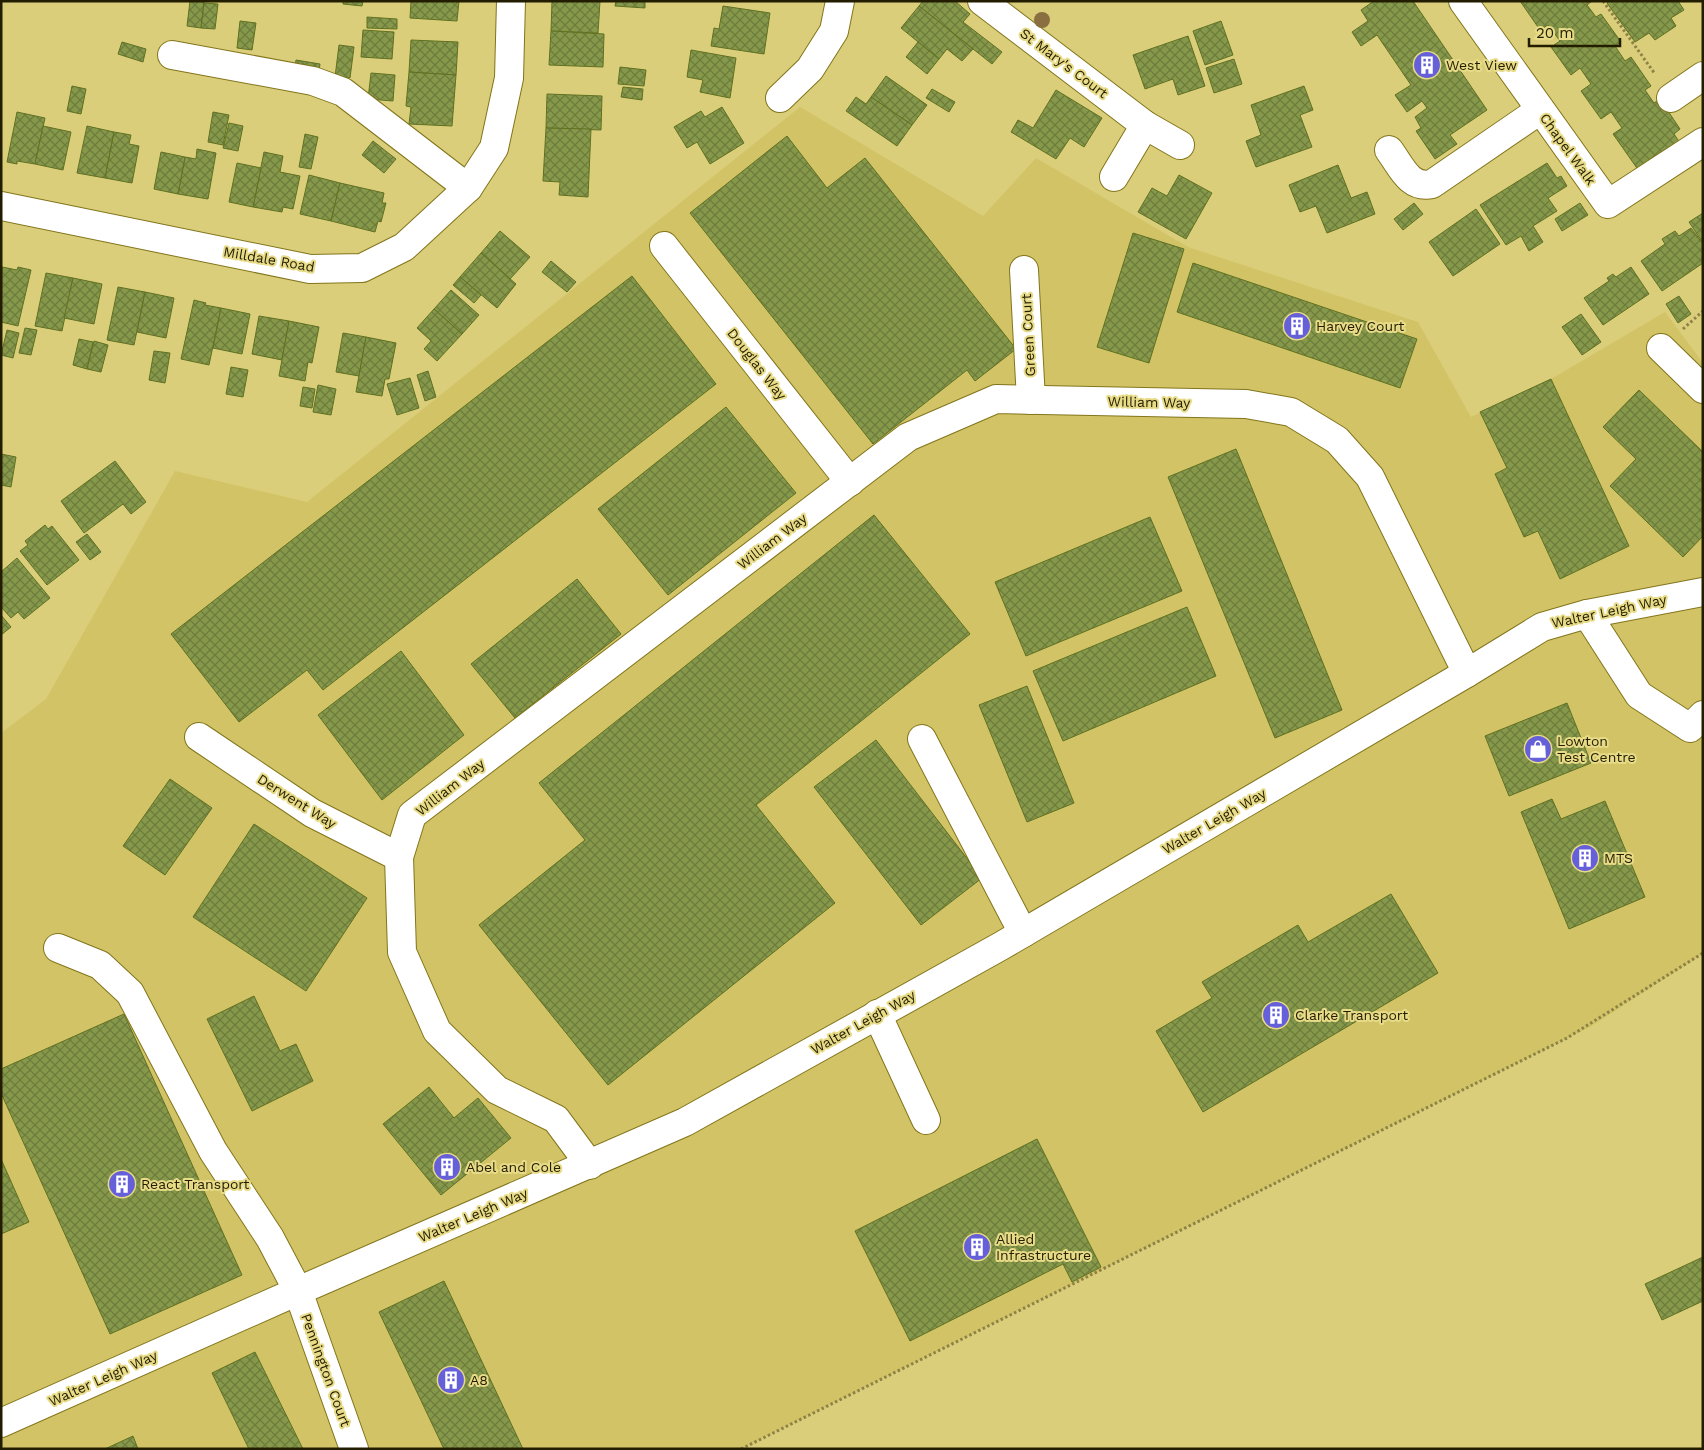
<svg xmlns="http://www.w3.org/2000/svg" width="1704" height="1450" viewBox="0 0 1704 1450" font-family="'Work Sans',sans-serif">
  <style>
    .built { fill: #d2c366 }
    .building { fill: url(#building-cross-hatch); stroke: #607121 }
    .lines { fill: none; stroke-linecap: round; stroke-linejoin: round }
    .minor-casing { stroke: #82751b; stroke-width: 30 }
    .path { stroke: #8c8246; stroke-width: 3; stroke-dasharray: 2.5 2.5; stroke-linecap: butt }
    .minor { stroke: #fff; stroke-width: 28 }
    .tree { fill: #8a6f41 }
    .labels { text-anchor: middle; stroke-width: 4; stroke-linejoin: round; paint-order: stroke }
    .street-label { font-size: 14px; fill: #231d00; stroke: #e8db87 }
    .poi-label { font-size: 14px; fill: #231d00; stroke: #e8db87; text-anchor: start }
  </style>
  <defs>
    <pattern id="building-cross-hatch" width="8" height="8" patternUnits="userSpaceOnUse" patternTransform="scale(1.25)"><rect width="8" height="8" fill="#86994b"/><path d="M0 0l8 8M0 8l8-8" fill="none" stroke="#6d7c3c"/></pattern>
  </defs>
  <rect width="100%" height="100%" fill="#dbce7a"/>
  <path class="built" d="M800,107L983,216L1036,158L1188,247L1418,322L1471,417L1551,379L1665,312L1703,363V954L1590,1027L741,1449H1V733L46,699L175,471L307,502Z"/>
  <g class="building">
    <path d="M190,1H204L201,28L187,26Z"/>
    <path d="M343,1H363L362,6L343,4Z"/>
    <path d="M411,1H459L457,21L410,18Z"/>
    <path d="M552,1H600L598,33L551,31Z"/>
    <path d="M616,1H645V8L615,6Z"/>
    <path d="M923,1H955L970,14L963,22L1002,52L992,64L919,6Z"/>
    <path d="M1374,1H1413L1487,110L1450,135L1457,144L1435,159L1416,131L1421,128L1415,117L1427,108L1422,101L1407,112L1395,95L1411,85L1377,35L1361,46L1352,32L1368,21L1361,10Z"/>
    <path d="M1520,1H1592L1587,5L1596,17L1601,14L1621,42L1615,46L1625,61L1631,57L1651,86L1645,90L1654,103L1660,99L1680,129L1674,134L1680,143L1639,171L1613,134L1622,128L1611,112L1601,119L1581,91L1591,84L1580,68L1571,75L1551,47L1560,41L1548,25L1540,30Z"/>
    <path d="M1609,1H1678L1684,10L1671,18L1676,26L1655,40L1649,33L1635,42L1607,3Z"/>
    <path d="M204,3L218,4L215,29L201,28Z"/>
    <path d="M723,6L770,13L764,54L711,46L714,28L719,29Z"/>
    <path d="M919,6L973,49L962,61L947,49L939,59L901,28Z"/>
    <path d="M367,17L397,19V29L367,28Z"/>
    <path d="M240,21L256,23L252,50L237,48Z"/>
    <path d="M1221,21L1233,55L1205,65L1193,31Z"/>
    <path d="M363,30L394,32L392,59L361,57Z"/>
    <path d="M551,31L604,34L603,67L549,65Z"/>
    <path d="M1188,36L1205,86L1178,95L1173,79L1145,89L1133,55Z"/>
    <path d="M411,40L458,42L456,75L409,72Z"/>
    <path d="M122,42L146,49L143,62L118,54Z"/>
    <path d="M918,42L939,59L927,74L906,57Z"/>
    <path d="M339,45L354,47L350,78L335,77Z"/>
    <path d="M691,50L736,58L730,98L700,92L703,80L687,77Z"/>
    <path d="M1234,59L1242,84L1214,93L1206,68Z"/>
    <path d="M296,60L320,64L318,78L294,74Z"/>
    <path d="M620,67L646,70L644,86L618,84Z"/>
    <path d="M409,72L456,75L452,126L409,124L411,107L406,106Z"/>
    <path d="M371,73L395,75L393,101L368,99Z"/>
    <path d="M886,76L927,105L912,125L871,97Z"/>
    <path d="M72,86L86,89L81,114L67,111Z"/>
    <path d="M1304,86L1313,110L1300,115L1312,147L1256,167L1246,141L1261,135L1251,105Z"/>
    <path d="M623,87L643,89L642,100L621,97Z"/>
    <path d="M932,89L955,102L949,112L926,98Z"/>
    <path d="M1056,90L1102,118L1084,147L1070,138L1056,159L1011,132L1018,120L1033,128Z"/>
    <path d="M547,94L602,96L601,130L546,128Z"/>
    <path d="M856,97L866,104L871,97L912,125L897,146L846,111Z"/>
    <path d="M722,107L744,143L710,164L697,142L687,148L674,127L701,111L705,117Z"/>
    <path d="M17,112L45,118L35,164L17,161V164L7,162Z"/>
    <path d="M213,112L229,115L223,145L208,142Z"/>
    <path d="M229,123L243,126L238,151L223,148Z"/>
    <path d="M43,126L71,132L63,170L35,164Z"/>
    <path d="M87,126L114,132L105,178L77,173Z"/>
    <path d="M546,128L591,129L588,197L559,195L560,182L543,181Z"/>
    <path d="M114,132L131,135L129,144L139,146L132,183L105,178Z"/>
    <path d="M305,134L318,137L311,169L299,167Z"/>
    <path d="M787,136L827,188L865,158L1016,349L975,381L967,370L873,444L690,213Z"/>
    <path d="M373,141L396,159L384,173L362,155Z"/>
    <path d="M197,149L216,153L208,199L178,194L185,157L196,159Z"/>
    <path d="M161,152L185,157L178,194L154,189Z"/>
    <path d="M264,152L283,156L280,172L300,176L293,209L283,207L282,212L253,207Z"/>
    <path d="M237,163L261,168L253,207L229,202Z"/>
    <path d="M1547,163L1557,178L1561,176L1567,186L1548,198L1557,211L1533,226L1543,242L1529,251L1521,236L1506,245L1480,205Z"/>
    <path d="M1338,165L1351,198L1367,192L1375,214L1327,233L1316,206L1300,212L1289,185Z"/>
    <path d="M309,175L340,183L331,221L300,214Z"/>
    <path d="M1179,175L1212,193L1186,239L1138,212L1152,188L1167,196Z"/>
    <path d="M340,183L384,193L382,203H386L381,222L378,221L375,232L331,221Z"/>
    <path d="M1414,203L1423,214L1403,230L1394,219Z"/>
    <path d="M1580,203L1588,215L1562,231L1555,219Z"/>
    <path d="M1476,209L1500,244L1453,276L1429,242Z"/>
    <path d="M1703,213V243L1689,222Z"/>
    <path d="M1691,228L1703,244V263L1662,291L1641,261L1665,244L1662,239L1675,231L1679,236Z"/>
    <path d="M500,231L530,257L510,279L481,253Z"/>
    <path d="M1133,233L1184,249L1149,363L1097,347Z"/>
    <path d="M481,253L516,284L497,308L460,277Z"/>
    <path d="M551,261L576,282L567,292L542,272Z"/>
    <path d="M1193,263L1417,339L1400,388L1177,312Z"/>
    <path d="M2,267L17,270L18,267L31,270L18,326L1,322Z"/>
    <path d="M1631,267L1649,294L1603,325L1584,298L1609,281L1607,278L1613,274L1616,277Z"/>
    <path d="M46,273L73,278L62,331L35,326Z"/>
    <path d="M632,276L716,384L323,690L307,670L239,722L171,634Z"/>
    <path d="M460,277L481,295L474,303L453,285Z"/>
    <path d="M73,278L102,284L94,324L64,318Z"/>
    <path d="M118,287L145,292L134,345L107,340Z"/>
    <path d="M451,290L479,315L462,334L434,309Z"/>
    <path d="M145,292L174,298L166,338L137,332Z"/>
    <path d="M1679,296L1691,314L1678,323L1666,304Z"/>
    <path d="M194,300L206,303L205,305L221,308L209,365L181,359Z"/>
    <path d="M221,308L250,314L242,354L213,348Z"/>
    <path d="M434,309L462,334L437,361L424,349L431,341L417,328Z"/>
    <path d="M1581,314L1601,342L1582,355L1562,327Z"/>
    <path d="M259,316L289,321L282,360L252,354Z"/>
    <path d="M289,321L319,327L312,363L308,362L305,381L279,376Z"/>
    <path d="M25,328L37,330L31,355L19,353Z"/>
    <path d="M7,330L19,333L13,358L1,355Z"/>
    <path d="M343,333L366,337L359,376L336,372Z"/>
    <path d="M366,337L396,343L389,379H385L382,396L356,392Z"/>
    <path d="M79,339L93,342L87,369L73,365Z"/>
    <path d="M94,341L108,345L101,372L87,369Z"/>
    <path d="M154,351L170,353L165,383L149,380Z"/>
    <path d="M231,367L248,370L243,397L226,394Z"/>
    <path d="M428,371L436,397L425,401L417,375Z"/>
    <path d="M410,378L419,408L397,415L387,384Z"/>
    <path d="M1551,379L1629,546L1560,579L1538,531L1524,537L1495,474L1507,468L1480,412Z"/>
    <path d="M318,385L336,389L331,415L313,412Z"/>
    <path d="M303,387L315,389L312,408L300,406Z"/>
    <path d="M1639,390L1703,452V536L1683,557L1610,486L1636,459L1603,427Z"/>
    <path d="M726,407L796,493L668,595L598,509Z"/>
    <path d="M1236,449L1342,710L1275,738L1168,477Z"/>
    <path d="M1,454L16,457L11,487L1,485Z"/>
    <path d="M115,461L146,502L131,514L123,504L84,533L61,501Z"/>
    <path d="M874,515L970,634L756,805L835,903L608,1085L479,925L585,840L539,783Z"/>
    <path d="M1150,517L1182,591L1026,656L995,582Z"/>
    <path d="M45,525L48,529L52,526L79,560L47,585L20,551L28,545L25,541Z"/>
    <path d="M87,534L101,552L90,560L76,542Z"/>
    <path d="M17,558L50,598L24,619L18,612L11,618L1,607V572Z"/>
    <path d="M577,579L621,634L515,718L471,664Z"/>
    <path d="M1187,607L1216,676L1063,741L1033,671Z"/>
    <path d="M1,615L11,627L1,635Z"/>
    <path d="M401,651L464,735L382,800L318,715Z"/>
    <path d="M1027,686L1074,803L1027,822L979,705Z"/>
    <path d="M1567,703L1591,763L1509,796L1485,736Z"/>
    <path d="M876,740L982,878L921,925L814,787Z"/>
    <path d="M170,779L212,808L165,875L123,846Z"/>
    <path d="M1552,799L1561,819L1605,801L1645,897L1569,929L1521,812Z"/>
    <path d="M254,824L367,898L306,991L193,917Z"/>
    <path d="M1391,894L1438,973L1203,1112L1156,1031L1212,998L1202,982L1298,925L1308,942Z"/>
    <path d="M254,996L280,1051L296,1044L313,1081L252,1111L207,1019Z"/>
    <path d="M124,1014L242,1275L110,1334L1,1093V1069Z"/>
    <path d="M429,1087L454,1118L478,1098L511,1138L441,1195L383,1124Z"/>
    <path d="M1037,1139L1101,1267L1072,1282L1063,1264L910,1341L855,1231Z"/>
    <path d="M1,1159L29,1222L1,1234Z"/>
    <path d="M1703,1257V1301L1662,1320L1645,1284Z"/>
    <path d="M444,1281L523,1449H444L379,1312Z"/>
    <path d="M255,1352L303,1449H249L212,1373Z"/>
    <path d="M133,1436L138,1449H105Z"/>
  </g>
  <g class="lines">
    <g class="minor-casing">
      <g id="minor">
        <path d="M982,1L1145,125L1180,145"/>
        <path d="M1463,1L1608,204L1703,142"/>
        <path d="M172,55L313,81L343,92L468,188"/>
        <path d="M780,98L810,69L834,31L840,1"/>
        <path d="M1671,98L1703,76"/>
        <path d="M1389,150C1401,166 1409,189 1432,184L1540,110"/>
        <path d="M1114,177L1145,125"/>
        <path d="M1,206L310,269L362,268L404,247L468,188L494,148L509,78L511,1"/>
        <path d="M664,246L850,482"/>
        <path d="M1024,270L1031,400"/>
        <path d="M1661,348L1703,389"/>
        <path d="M1587,614L1639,695L1690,728L1703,715"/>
        <path d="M199,737L312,813L399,857"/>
        <path d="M922,739L1023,933"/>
        <path d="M58,948L100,965L130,993L213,1151L270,1238L298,1291L354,1449"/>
        <path d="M877,1014L926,1120"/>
        <path d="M590,1165L556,1119L497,1090L437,1031L402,952L399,857L412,815L908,437L996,399L1246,404L1291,412L1337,440L1370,477L1467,673"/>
        <path d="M1,1423L298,1291L685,1122L1001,946L1467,673L1542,627L1587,614L1703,592"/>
      </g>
    </g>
    <g class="path">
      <path d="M1603,1L1655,74"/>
      <path d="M1683,329L1703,311"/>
      <path d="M741,1449L1567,1038L1703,953"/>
    </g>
    <use href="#minor" class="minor"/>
  </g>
  <circle class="tree" cx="1042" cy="20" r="8"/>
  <defs>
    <g id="building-disc" transform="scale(1.4375)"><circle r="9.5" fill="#6560d9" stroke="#e8db87"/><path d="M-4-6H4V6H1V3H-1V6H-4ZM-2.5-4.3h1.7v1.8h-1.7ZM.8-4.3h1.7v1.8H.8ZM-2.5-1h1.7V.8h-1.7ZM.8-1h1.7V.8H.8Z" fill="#fff"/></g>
    <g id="shop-disc" transform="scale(1.4375)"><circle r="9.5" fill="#6560d9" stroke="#e8db87"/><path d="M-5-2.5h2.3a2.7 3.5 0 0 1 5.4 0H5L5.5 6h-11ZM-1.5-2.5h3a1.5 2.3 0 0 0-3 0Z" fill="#fff"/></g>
  </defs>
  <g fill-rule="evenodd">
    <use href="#building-disc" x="1427" y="65"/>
    <use href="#building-disc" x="1297" y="326"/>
    <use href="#shop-disc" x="1538" y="749"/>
    <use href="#building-disc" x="1585" y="858"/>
    <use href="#building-disc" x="1276" y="1015"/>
    <use href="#building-disc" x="447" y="1167"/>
    <use href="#building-disc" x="122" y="1184"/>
    <use href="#building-disc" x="977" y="1247"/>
    <use href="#building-disc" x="451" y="1380"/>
  </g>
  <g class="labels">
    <g class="street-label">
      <text transform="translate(1064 63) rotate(37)" y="5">St Mary's Court</text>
      <text transform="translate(1568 149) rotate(54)" y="5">Chapel Walk</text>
      <text transform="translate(269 259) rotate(10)" y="5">Milldale Road</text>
      <text transform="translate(1028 335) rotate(-93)" y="5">Green Court</text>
      <text transform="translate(757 364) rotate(52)" y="5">Douglas Way</text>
      <text transform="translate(1149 402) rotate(1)" y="5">William Way</text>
      <text transform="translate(772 541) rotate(-37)" y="5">William Way</text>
      <text transform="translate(1609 611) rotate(-12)" y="5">Walter Leigh Way</text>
      <text transform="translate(450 787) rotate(-38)" y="5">William Way</text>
      <text transform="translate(297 801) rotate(32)" y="5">Derwent Way</text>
      <text transform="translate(1214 821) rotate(-30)" y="5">Walter Leigh Way</text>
      <text transform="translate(863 1022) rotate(-29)" y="5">Walter Leigh Way</text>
      <text transform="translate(473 1215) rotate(-23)" y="5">Walter Leigh Way</text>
      <text transform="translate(326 1370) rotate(70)" y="5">Pennington Court</text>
      <text transform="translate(103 1378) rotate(-24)" y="5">Walter Leigh Way</text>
    </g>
    <g class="poi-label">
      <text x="1446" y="70">West View</text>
      <text x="1316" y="331">Harvey Court</text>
      <text x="1557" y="746">Lowton<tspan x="1557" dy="16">Test Centre</tspan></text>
      <text x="1604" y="863">MTS</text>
      <text x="1295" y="1020">Clarke Transport</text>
      <text x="466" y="1172">Abel and Cole</text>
      <text x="141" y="1189">React Transport</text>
      <text x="996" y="1244">Allied<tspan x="996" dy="16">Infrastructure</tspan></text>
      <text x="470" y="1385">A8</text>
    </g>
  </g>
  <rect width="1704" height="1450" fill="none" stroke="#231d00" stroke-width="5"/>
  <path d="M1529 38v8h91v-8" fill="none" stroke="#231d00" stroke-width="2.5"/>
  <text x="1536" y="38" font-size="15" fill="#231d00" stroke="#e8db87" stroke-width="4" paint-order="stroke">20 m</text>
</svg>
